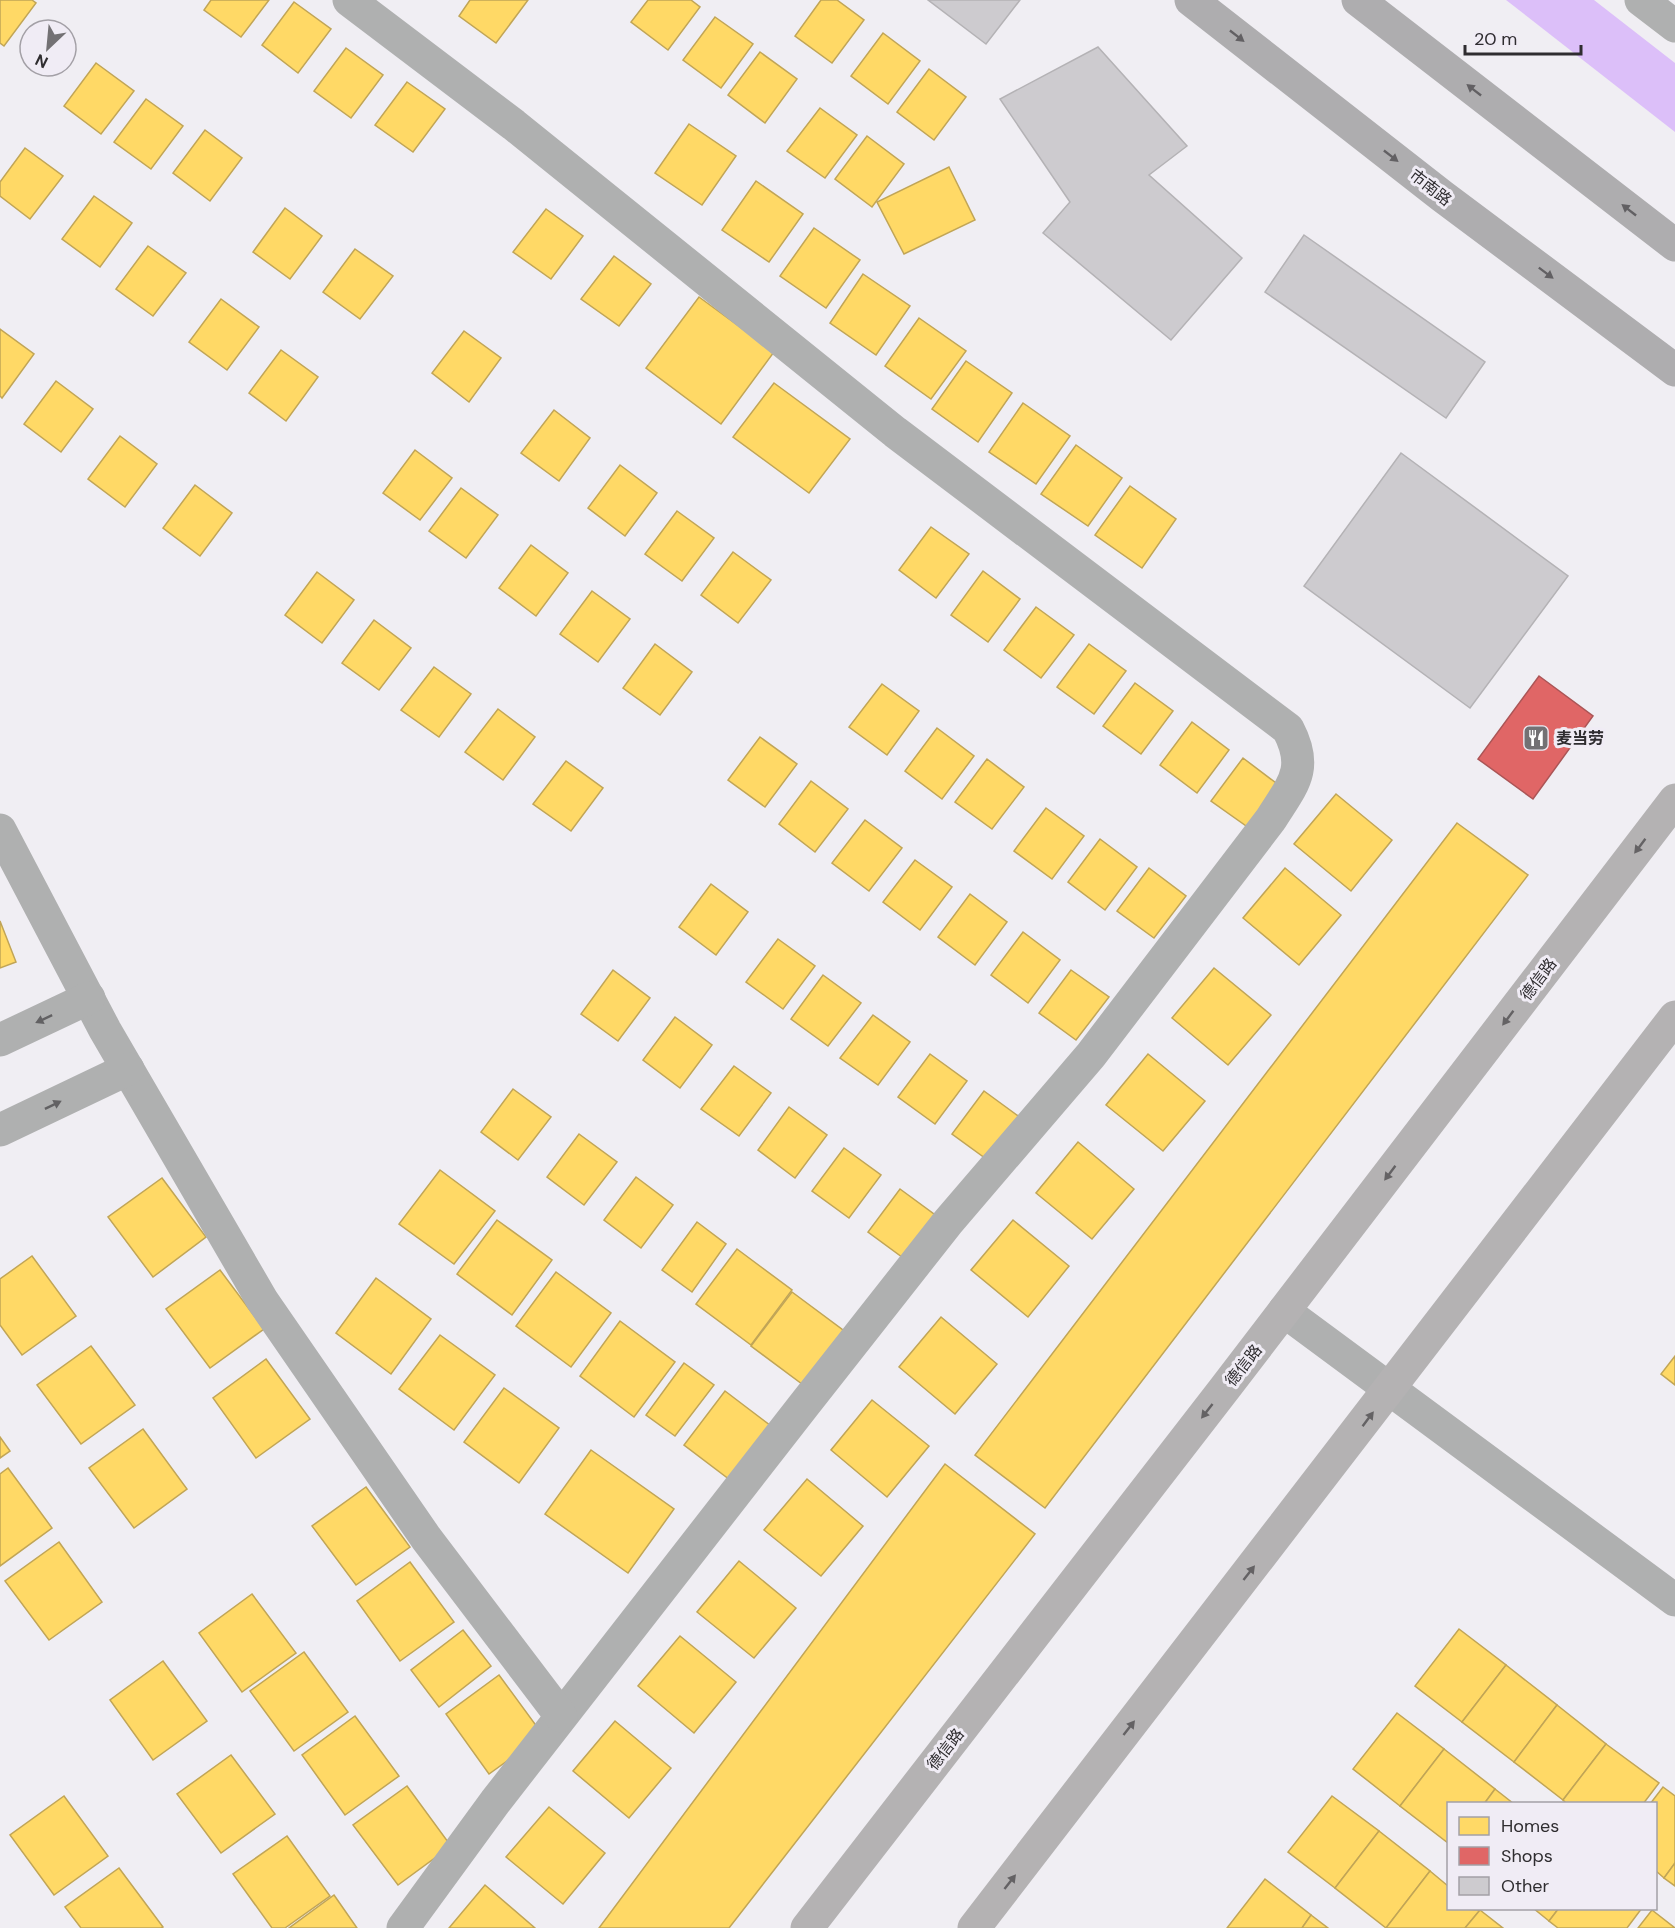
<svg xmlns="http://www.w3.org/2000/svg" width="1675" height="1928" viewBox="0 0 1675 1928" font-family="'DM Sans','Noto Sans SC',sans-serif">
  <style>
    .water { fill: #dcbff9 }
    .homes { fill: #ffd966; stroke: #c1a556; stroke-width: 1.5 }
    .shops { fill: #e06666; stroke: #ab5556; stroke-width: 1.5 }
    .building { fill: #cdcbcf; stroke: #b4b2b5; stroke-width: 1.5 }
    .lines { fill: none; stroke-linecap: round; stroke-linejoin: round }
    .minor { stroke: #afb0b0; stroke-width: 33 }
    .major { stroke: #b4b2b3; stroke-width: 33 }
    .highway { stroke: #aeadaf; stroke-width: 33 }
    .oneway { fill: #626063 }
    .oneway2 { fill: #646264 }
    .oneway3 { fill: #626163 }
    .labels { text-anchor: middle; stroke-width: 6; stroke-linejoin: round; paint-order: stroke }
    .street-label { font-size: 16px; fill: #2f2d30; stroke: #f0ecf5 }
    .poi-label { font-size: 16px; font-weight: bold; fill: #2f2d30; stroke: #f0ecf5; text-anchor: start }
  </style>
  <rect width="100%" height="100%" fill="#f0eef3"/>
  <path class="water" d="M1506,0H1594L1675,63V132Z"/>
  <g class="homes">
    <path d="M0,0H32L36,3L4,46L0,43Z"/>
    <path d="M211,0H269L241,37L204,10Z"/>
    <path d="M470,0H528L496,43L459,16Z"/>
    <path d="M648,0H691L700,7L668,50L631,22Z"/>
    <path d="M821,0H837L864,20L832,63L795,36Z"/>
    <path d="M294,2L331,29L298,73L262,45Z"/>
    <path d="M715,17L753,44L721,88L683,60Z"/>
    <path d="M883,33L920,61L888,104L851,76Z"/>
    <path d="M346,48L383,75L351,118L314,91Z"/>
    <path d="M760,52L797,79L765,123L728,95Z"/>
    <path d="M96,63L134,91L101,134L64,106Z"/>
    <path d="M929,69L966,97L934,140L897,112Z"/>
    <path d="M407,82L445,109L413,152L375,125Z"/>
    <path d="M146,99L183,126L151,169L114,142Z"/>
    <path d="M820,108L857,135L825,178L787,151Z"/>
    <path d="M689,124L736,156L702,205L655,173Z"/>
    <path d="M205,130L242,158L210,201L173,173Z"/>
    <path d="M867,136L904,164L872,207L835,179Z"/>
    <path d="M25,148L63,176L30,219L0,196V182Z"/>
    <path d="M949,167L975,220L904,254L877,202Z"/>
    <path d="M756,181L803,214L769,262L722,230Z"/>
    <path d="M94,196L132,223L100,267L62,239Z"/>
    <path d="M285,208L322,236L290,279L253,252Z"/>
    <path d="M546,209L583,236L551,279L513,252Z"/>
    <path d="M814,228L860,260L826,308L780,276Z"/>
    <path d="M148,246L186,273L153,316L116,289Z"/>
    <path d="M355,249L393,276L360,319L323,292Z"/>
    <path d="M614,256L651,284L619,326L581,299Z"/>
    <path d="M863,274L910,306L876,355L830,323Z"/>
    <path d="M699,297L774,352L721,424L646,368Z"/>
    <path d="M221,299L259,327L227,370L189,342Z"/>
    <path d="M919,318L966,351L931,399L885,366Z"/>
    <path d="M0,329L34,354L2,398L0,396Z"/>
    <path d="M464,331L501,358L469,402L432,373Z"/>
    <path d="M281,350L318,377L286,421L249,393Z"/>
    <path d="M966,361L1012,393L978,442L932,409Z"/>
    <path d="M56,381L93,409L61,452L24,424Z"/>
    <path d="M774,383L850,439L809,493L733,437Z"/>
    <path d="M1023,403L1070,436L1036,484L989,452Z"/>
    <path d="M554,410L590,438L559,481L521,453Z"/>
    <path d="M120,436L157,464L125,507L88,479Z"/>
    <path d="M1076,445L1122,478L1088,526L1041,494Z"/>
    <path d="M415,450L452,478L420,520L383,493Z"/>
    <path d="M620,465L657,493L625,536L588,508Z"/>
    <path d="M195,485L232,513L200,556L163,528Z"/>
    <path d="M1130,486L1176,519L1142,568L1095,535Z"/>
    <path d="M461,488L498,515L466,558L429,531Z"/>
    <path d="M677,511L714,538L682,581L645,554Z"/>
    <path d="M931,527L969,554L936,598L899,570Z"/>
    <path d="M531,545L568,573L536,616L499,588Z"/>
    <path d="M733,552L771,580L738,623L701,595Z"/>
    <path d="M983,571L1020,599L988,642L951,615Z"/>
    <path d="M317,572L354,600L322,643L285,615Z"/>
    <path d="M592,591L630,619L598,662L560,634Z"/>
    <path d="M1036,607L1074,635L1041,678L1004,650Z"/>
    <path d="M374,620L411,648L379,690L342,663Z"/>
    <path d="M655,644L692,672L660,715L623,688Z"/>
    <path d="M1089,644L1126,671L1094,714L1057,687Z"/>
    <path d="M434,667L471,694L439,737L401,710Z"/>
    <path d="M1135,683L1173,711L1141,754L1103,726Z"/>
    <path d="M882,684L919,711L887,755L849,727Z"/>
    <path d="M498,709L535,737L503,780L465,752Z"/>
    <path d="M1192,722L1229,750L1197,793L1160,765Z"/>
    <path d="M937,728L974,756L942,799L905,771Z"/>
    <path d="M760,737L797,764L765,807L728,780Z"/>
    <path d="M1243,758L1280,786L1249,828L1211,801Z"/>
    <path d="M987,759L1024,787L992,829L955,802Z"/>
    <path d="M566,761L603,788L571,831L533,804Z"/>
    <path d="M811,781L848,809L815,852L779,824Z"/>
    <path d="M1336,794L1392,840L1351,891L1294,844Z"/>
    <path d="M1046,808L1084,836L1052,879L1014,851Z"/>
    <path d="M865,820L902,848L869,891L832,863Z"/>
    <path d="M1457,823L1528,875L1045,1508L975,1455Z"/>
    <path d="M1100,839L1137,867L1105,910L1068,882Z"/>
    <path d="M915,860L952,887L920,930L883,902Z"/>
    <path d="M1149,868L1186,896L1154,938L1117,911Z"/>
    <path d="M1285,868L1341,915L1299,965L1243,918Z"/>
    <path d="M711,884L748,912L716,955L679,927Z"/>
    <path d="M970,894L1007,922L975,965L938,937Z"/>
    <path d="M0,921L16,962L0,968Z"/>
    <path d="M1023,932L1060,960L1028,1003L991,975Z"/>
    <path d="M778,939L815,966L783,1009L746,982Z"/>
    <path d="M1214,968L1271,1015L1228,1065L1172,1018Z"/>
    <path d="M613,970L650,998L618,1041L581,1014Z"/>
    <path d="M1071,970L1109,997L1076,1040L1039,1013Z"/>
    <path d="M823,975L861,1003L828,1046L791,1019Z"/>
    <path d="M873,1015L910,1042L878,1085L840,1058Z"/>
    <path d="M675,1017L712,1045L680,1088L643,1060Z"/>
    <path d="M930,1054L967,1081L935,1124L898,1097Z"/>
    <path d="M1148,1054L1205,1101L1163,1151L1106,1105Z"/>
    <path d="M734,1066L771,1093L739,1136L701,1109Z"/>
    <path d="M513,1089L551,1117L518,1160L481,1132Z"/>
    <path d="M984,1091L1021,1118L989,1161L952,1134Z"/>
    <path d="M789,1107L827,1135L795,1178L758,1150Z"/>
    <path d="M579,1134L617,1162L584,1205L547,1177Z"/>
    <path d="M1078,1142L1134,1189L1092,1239L1036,1193Z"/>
    <path d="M844,1148L881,1175L849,1218L812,1191Z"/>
    <path d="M440,1170L495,1211L454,1264L399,1224Z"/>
    <path d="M636,1177L673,1205L641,1248L604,1220Z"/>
    <path d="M162,1178L206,1237L153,1277L108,1217Z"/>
    <path d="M900,1189L938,1217L906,1260L868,1232Z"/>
    <path d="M497,1220L552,1260L512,1315L457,1274Z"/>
    <path d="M1013,1220L1069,1266L1028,1317L971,1270Z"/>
    <path d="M697,1222L726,1244L692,1292L662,1270Z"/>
    <path d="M737,1249L792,1290L751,1345L696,1304Z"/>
    <path d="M32,1256L76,1316L22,1355L0,1325V1279Z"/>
    <path d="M220,1270L264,1329L210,1368L166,1309Z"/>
    <path d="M556,1272L611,1313L571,1367L516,1326Z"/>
    <path d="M376,1278L431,1319L391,1374L336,1333Z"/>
    <path d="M792,1292L847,1333L806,1387L751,1346Z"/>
    <path d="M941,1317L997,1364L955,1414L899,1367Z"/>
    <path d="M620,1321L675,1362L634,1417L580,1376Z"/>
    <path d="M440,1335L495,1375L454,1430L399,1389Z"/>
    <path d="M91,1346L135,1405L81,1444L37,1385Z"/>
    <path d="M1675,1356V1385L1661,1374Z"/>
    <path d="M266,1359L310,1419L256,1458L213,1398Z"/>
    <path d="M684,1363L714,1385L675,1436L646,1415Z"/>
    <path d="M504,1388L559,1428L519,1483L464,1442Z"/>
    <path d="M725,1391L779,1432L738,1486L684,1445Z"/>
    <path d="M872,1400L929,1446L887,1497L831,1450Z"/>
    <path d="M143,1429L187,1489L134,1528L89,1468Z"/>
    <path d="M0,1437L10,1451L0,1458Z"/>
    <path d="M591,1450L674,1509L628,1573L545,1514Z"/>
    <path d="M945,1464L1035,1534L729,1928H599Z"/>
    <path d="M8,1468L52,1528L0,1566V1474Z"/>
    <path d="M807,1479L863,1526L821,1576L764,1530Z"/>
    <path d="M366,1487L410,1547L356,1585L312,1526Z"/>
    <path d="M59,1542L102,1602L49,1640L5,1581Z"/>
    <path d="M739,1561L796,1608L754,1658L697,1612Z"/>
    <path d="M410,1562L454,1622L400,1661L357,1601Z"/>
    <path d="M252,1594L296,1653L242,1692L199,1633Z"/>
    <path d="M1459,1629L1506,1665L1462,1722L1415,1686Z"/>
    <path d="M463,1630L491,1666L439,1707L411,1670Z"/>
    <path d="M680,1636L736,1682L694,1733L638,1686Z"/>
    <path d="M304,1652L348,1712L294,1751L250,1691Z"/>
    <path d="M163,1661L207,1721L153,1760L110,1700Z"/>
    <path d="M1506,1665L1557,1705L1514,1762L1462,1722Z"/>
    <path d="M499,1675L543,1735L489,1774L446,1714Z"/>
    <path d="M1557,1705L1606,1744L1563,1800L1514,1762Z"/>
    <path d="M1397,1713L1444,1749L1400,1806L1353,1769Z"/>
    <path d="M355,1716L399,1776L345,1815L302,1755Z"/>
    <path d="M615,1721L671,1768L629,1818L573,1771Z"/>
    <path d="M1606,1744L1659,1783L1643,1804H1567L1563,1800Z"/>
    <path d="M1444,1749L1495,1789L1484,1804H1448V1843L1400,1806Z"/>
    <path d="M231,1755L275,1814L221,1853L177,1794Z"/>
    <path d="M407,1786L451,1846L398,1885L353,1825Z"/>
    <path d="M1663,1787L1675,1796V1863L1664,1878L1656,1871V1804H1650Z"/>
    <path d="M1495,1789L1514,1804H1484Z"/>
    <path d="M64,1796L108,1856L54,1895L10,1835Z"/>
    <path d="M1332,1796L1379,1831L1335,1888L1288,1852Z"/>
    <path d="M549,1807L605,1853L563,1904L506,1857Z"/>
    <path d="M1379,1831L1430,1871L1386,1928L1335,1888Z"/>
    <path d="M287,1836L330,1896L285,1928H272L233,1874Z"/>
    <path d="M1675,1863V1886L1664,1878Z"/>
    <path d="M119,1868L163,1927L161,1928H81L65,1907Z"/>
    <path d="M1430,1871L1448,1886V1908L1480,1910L1465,1928H1386Z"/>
    <path d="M1265,1879L1311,1915L1302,1928H1227Z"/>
    <path d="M485,1885L535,1928H449Z"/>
    <path d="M334,1895L357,1928H289Z"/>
    <path d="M1533,1908H1559L1549,1921Z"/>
    <path d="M1559,1908H1642L1627,1928H1558L1549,1921Z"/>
    <path d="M1480,1910L1503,1928H1465Z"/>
    <path d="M1652,1910L1675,1928H1638Z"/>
    <path d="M1311,1915L1328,1928H1302Z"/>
  </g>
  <path class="shops" d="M1539,676L1593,716L1533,799L1478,759Z"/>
  <g class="building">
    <path d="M928,0H1020L986,44Z"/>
    <path d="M1098,47L1187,146L1149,175L1242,258L1171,340L1043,233L1070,202L1000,99Z"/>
    <path d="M1304,235L1485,362L1446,418L1265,292Z"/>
    <path d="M1401,453L1568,576L1470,708L1304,586Z"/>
  </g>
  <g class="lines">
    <g class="minor">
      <path d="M349,0L514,125L895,432L1288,729C1309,769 1293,784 1271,819L1091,1055L948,1222L804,1405L495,1802L403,1928"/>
      <path d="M1641,0L1675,26"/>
      <path d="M0,830L105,1030L262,1300L426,1538L561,1716"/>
      <path d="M0,1040L89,998"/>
      <path d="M0,1130L128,1069"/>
      <path d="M1284,1311L1675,1600"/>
    </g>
    <g class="major">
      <path d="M807,1928L1225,1388L1675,800"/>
      <path d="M974,1928L1675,1017"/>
    </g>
    <g class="highway">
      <path d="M1191,0L1442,196L1675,370"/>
      <path d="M1358,0L1675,245"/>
    </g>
  </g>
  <defs><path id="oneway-solid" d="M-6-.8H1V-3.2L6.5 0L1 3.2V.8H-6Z" transform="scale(1.5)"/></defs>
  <g class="oneway">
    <use href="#oneway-solid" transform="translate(1237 36) rotate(38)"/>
    <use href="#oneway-solid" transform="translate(1474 90) rotate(-142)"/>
    <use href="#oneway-solid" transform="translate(1391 156) rotate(38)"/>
    <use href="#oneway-solid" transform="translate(1629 210) rotate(-142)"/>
    <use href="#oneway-solid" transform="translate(1546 273) rotate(37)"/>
  </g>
  <g class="oneway2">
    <use href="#oneway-solid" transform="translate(1640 846) rotate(127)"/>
    <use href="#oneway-solid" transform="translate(1508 1018) rotate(127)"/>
    <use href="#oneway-solid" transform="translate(1390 1173) rotate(127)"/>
    <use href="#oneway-solid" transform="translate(1207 1411) rotate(128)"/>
    <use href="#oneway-solid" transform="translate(1368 1419) rotate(-53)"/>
    <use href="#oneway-solid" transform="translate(1249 1573) rotate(-52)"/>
    <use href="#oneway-solid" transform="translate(1129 1728) rotate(-52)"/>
    <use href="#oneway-solid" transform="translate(1010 1882) rotate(-52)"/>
  </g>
  <g class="oneway3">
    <use href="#oneway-solid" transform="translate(44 1019) rotate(155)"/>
    <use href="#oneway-solid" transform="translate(53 1105) rotate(-26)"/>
  </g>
  <defs>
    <g id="restaurant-square" transform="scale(1.35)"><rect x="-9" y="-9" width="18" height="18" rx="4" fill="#737174" stroke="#f0ecf5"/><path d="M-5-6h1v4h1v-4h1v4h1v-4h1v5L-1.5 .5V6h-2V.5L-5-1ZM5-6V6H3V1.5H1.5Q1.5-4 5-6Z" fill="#fff"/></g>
  </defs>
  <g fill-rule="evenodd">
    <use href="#restaurant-square" x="1536" y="738"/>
  </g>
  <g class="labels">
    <g class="street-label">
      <text transform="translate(1431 187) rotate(38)" y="6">市南路</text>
      <text transform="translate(1538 979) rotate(-53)" y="6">德信路</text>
      <text transform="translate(1243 1365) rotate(-52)" y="6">德信路</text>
      <text transform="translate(945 1749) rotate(-52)" y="6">德信路</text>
    </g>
    <g class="poi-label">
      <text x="1556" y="744">麦当劳</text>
    </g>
  </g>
  <rect x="1447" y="1802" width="210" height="108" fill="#f0ecf5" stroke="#a3a0a6" stroke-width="1.5"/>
  <rect x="1459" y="1817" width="30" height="18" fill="#ffd966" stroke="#a3a0a6" stroke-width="1.5"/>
  <text x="1501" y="1832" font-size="18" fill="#2f2d30">Homes</text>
  <rect x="1459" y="1847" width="30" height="18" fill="#e06666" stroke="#a3a0a6" stroke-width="1.5"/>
  <text x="1501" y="1862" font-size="18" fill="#2f2d30">Shops</text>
  <rect x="1459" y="1877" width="30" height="18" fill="#cdcbcf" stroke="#a3a0a6" stroke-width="1.5"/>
  <text x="1501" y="1892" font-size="18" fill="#2f2d30">Other</text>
  <g transform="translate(48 48) rotate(206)"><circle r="28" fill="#f0ecf5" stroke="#a3a0a6" stroke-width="1.5"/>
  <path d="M0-4.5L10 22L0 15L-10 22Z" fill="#737174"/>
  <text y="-9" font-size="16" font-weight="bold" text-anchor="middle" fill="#2f2d30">N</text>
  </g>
  <path d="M1465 45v9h116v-9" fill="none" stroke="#2f2d30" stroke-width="3"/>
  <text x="1474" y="45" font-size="18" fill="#2f2d30" stroke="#f0ecf5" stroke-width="4.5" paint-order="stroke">20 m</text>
</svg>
